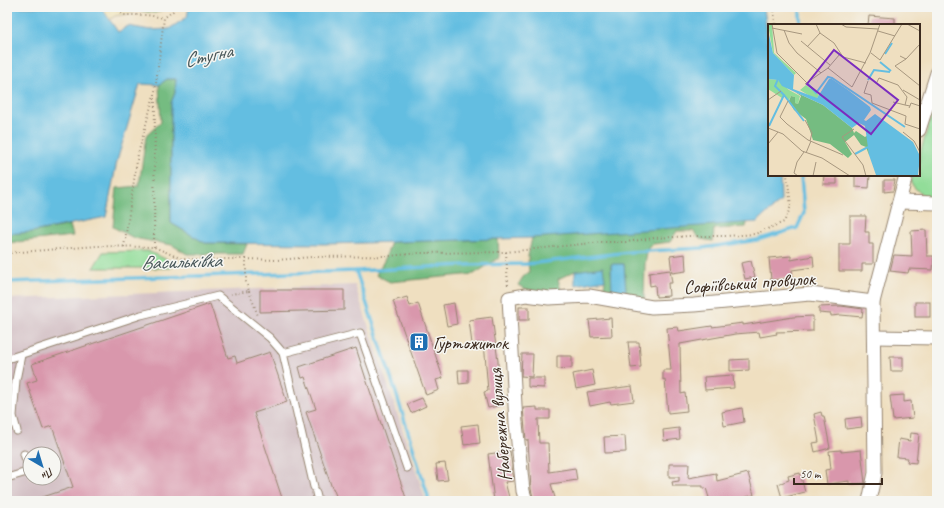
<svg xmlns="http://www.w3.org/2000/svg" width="944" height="508" viewBox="0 0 944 508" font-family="Caveat,sans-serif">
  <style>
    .industrial { fill: #d2bec3; fill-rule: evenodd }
    .green { fill: #92dd99; stroke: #66845c }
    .forest { fill: #75bc81; stroke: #587350 }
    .sand { fill: #eeda9e; stroke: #94825e }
    .water { fill: #64bee1; stroke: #507480 }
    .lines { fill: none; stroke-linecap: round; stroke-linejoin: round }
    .stream { stroke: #64bee1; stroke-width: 3.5 }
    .building { fill: #d997ac }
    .service-casing { stroke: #95846f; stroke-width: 9 }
    .minor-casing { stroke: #95846f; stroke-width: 15 }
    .path { stroke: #95846f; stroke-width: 2; stroke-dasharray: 1 3; stroke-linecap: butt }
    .service { stroke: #fff; stroke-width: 7 }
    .minor { stroke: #fff; stroke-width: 13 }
    .labels { text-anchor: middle; stroke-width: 3; stroke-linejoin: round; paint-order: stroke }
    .street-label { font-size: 19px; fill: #3b2a1e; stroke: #f6f6f2 }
    .poi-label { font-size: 19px; fill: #3b2a1e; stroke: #f6f6f2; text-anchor: start }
    .water-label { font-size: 20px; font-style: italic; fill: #475658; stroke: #f6f6f2 }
    .inset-river { fill: none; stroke: #64bee1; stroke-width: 2 }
    .inset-road { fill: none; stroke: #a7977f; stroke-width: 1 }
    .view { fill: #7b2cbf; fill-opacity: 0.15; stroke: #7b2cbf; stroke-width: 2 }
    .inset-edge { fill: none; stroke: #3b2a1e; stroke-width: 2 }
  </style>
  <rect width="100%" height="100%" fill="#f6f6f2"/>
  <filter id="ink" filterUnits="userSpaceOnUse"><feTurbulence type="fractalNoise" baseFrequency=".025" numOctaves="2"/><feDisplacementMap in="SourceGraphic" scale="8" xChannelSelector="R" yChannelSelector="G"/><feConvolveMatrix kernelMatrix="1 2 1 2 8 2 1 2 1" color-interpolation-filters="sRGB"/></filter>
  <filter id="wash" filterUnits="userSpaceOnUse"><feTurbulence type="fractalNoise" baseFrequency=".012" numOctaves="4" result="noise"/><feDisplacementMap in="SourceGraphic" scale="16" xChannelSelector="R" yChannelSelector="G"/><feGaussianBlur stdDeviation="0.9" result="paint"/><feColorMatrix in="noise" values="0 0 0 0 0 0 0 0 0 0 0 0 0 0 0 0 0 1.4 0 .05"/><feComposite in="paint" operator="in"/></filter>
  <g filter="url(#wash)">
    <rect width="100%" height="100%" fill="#efdfc0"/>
    <path class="industrial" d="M355,285L426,501H7V299ZM30,454H54V478H30Z"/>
    <g class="green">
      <path d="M136,7H167V8L155,13L136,10Z"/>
      <path d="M937,97V163L933,183L937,185V198C927,200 916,191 911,183L913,175H919V157Z"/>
      <path d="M148,251L170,261L171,268H93L103,252Z"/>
    </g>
    <g class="forest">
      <path d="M167,79H176L175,93L171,103V223L205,243L247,244L243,254H187L172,245L134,238L113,227L117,188L139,186L146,136L161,122L159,85Z"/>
      <path d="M750,212L746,227L714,229L713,241L700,239L693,231H677L670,242L653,244L648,248L645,264L644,300H631L626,291L624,264L611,265L612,293L604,287L605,280L575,271L558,279L561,291C546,295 531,293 518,285L523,277L529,272L528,256L532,238L606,219Z"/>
      <path d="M70,225L73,236L7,243V234L32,232Z"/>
      <path d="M498,239L499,258L474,274L390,282L376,275L385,259L391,242Z"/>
    </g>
    <path class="sand" d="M101,7H136V10L133,13L115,16L109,20Z"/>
    <g class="water">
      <path d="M7,7H101L118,32L128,26L150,30L169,29L187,17L189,7H764L769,50V175H780L781,201L757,222L532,238L328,244L205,243L171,223V103L175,93L176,79H167L159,85L140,84L117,161L106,217L32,232L7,234Z"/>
      <path d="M611,264H624L626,291L612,293Z"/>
      <path d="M603,267L605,280L575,285V271Z"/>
    </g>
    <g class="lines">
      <g class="stream">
        <path d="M800,7V25"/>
        <path d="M356,271L396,393L428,496V501"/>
        <path d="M7,282L356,271L465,265L527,264L629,252L703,248L757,240L797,228L804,213L801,175"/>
      </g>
    </g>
    <g id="blocks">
      <g class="building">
        <path d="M869,16L895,18V25H868Z"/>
        <path d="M824,175H837V184H823Z"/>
        <path d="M855,175H870L869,188L855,187Z"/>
        <path d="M884,180H895L893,191L884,192Z"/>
        <path d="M850,216H866L865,232H869V244H873V264H862V271H839V244H850Z"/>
        <path d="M926,230L927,256H934L933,270L909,269L908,273L890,271L894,255L912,256L911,231Z"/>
        <path d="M685,254L686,271L672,273L670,256Z"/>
        <path d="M791,256V260L813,256L814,267L792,270L793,278L771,280L769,258Z"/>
        <path d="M751,261L755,277L745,279L741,263Z"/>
        <path d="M670,270L672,283H668L669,296L656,297L655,285L650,286L649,273Z"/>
        <path d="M260,290H344V310L260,312Z"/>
        <path d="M407,297L410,306L418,303L443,378L436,380L439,390L426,395L393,301Z"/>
        <rect x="915" y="302" width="15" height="15"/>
        <path d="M454,303L457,324L447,326L443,305Z"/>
        <path d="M210,304L228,358L235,356L237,363L270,352L287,402L254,413L283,501H38L37,499L73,487L52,426L43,429L27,383L37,380L32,364Z"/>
        <path d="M841,306L863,309L862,317L841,315L831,316V314L819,313V307Z"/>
        <rect x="519" y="307" width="10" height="13"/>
        <path d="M813,316V331L776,332L777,334L760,337L759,332L735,334L680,344L681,394L685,393L687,411L668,413L665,379L663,380V370H671L667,328L678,327L679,331L712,326V327L743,323V325L793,317Z"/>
        <path d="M492,317L498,361V375H497L503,405L488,408L484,392L488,391L484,342L472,344L469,320Z"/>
        <path d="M611,318L612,336L591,337L589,320Z"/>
        <path d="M628,342H639L641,367L631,368Z"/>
        <path d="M356,348L366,379L407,501H338L333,488H332L306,412L316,409L305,377L302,378L299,367Z"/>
        <path d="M522,354H533L532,377L521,376Z"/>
        <path d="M557,356H572V368L557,369Z"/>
        <path d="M890,357H903V371H891Z"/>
        <path d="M749,359V370L730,371V360Z"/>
        <path d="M458,370H468V383L459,384Z"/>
        <path d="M592,370L595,385L576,389L573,374Z"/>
        <path d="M733,375L734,388L705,390L704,377Z"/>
        <path d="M528,378H544V388L528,387Z"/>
        <path d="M632,386L634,401L611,404L610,402L590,406L587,392Z"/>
        <path d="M904,395V402L911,401L913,418L893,420L890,396Z"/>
        <path d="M422,398L426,406L411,413L407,404Z"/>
        <path d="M537,407V410H550V419H538L539,443H548L549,472L575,468L577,480L551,484L556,501H534L531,489L528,440H526L523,408Z"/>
        <path d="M742,408L744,422L724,426L722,412Z"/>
        <path d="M821,412L822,416H824L830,448L815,452L813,443L819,442L814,414Z"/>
        <path d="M861,417L862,427L846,429L845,419Z"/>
        <path d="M478,424L480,443L464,445L461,426Z"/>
        <path d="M679,428L680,439L664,441L663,430Z"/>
        <path d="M911,433L919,434L916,463L907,462L908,458L897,457L899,439L910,441Z"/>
        <path d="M625,436L626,452L605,453L604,437Z"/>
        <path d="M841,450V452L861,450L865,483L849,484V481L827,484L825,470L831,469L829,451Z"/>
        <path d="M510,451L514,481L505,482L510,501H494L488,454Z"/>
        <path d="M445,463L448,480L438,481L436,464Z"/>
        <path d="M669,464H689L688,478L716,473L717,481L748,473L754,495L731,501H710L706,488H703V486H673L672,482L679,481V477H669Z"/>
        <path d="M800,473L805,492L782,498L778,484L789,480L788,476Z"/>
      </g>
    </g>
  </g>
  <g filter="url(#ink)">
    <use href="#blocks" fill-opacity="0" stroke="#95846f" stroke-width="1"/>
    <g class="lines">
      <g class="service-casing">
        <g id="service">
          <path d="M283,353L314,487"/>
          <path d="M7,359L141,315L218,296L270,338L283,353L360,333L407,468"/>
          <path d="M17,431L13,416L16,380L21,355"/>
          <path d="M7,478L30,471L24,454"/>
          <path d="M316,493L318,501"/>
        </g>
      </g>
      <g class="minor-casing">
        <g id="minor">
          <path d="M919,130L937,73"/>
          <path d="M899,202L937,203"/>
          <path d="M874,337L937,338"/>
          <path d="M526,501L523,491L516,423L509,298L526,295L549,298L589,296L652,307L694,305L810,294L873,302"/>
          <path d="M869,501L875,473L873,302L906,175"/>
        </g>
      </g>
      <g class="path">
        <path d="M116,7L123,15H147L164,18"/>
        <path d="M774,7L775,25"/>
        <path d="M124,247L138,154L154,95"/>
        <path d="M154,247L155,92L164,18L173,11L174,7"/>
        <path d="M506,252L508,286"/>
        <path d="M7,253L97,246L154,247L182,259H246V282L249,291L231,294"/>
        <path d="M246,259L277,260L312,257L389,256L419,253L506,252L602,242H626L654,238L691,236H726L755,234L784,222L791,206L787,175"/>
        <path d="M249,291L258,316"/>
      </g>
      <use href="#service" class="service"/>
      <use href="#minor" class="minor"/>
    </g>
  </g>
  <defs>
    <g id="building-square" transform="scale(1)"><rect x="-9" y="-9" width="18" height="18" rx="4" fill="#1f6fb2" stroke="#f6f6f2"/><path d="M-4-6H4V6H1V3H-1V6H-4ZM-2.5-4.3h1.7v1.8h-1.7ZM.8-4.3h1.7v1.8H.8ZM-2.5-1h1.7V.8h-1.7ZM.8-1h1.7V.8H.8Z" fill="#fff"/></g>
  </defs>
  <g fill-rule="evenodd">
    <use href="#building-square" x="419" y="342"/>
  </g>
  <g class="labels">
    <g class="street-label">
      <text transform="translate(749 282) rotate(-4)" y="7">Софіївський провулок</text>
      <text transform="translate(499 425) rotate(-95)" y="7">Набережна вулиця</text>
    </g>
    <g class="poi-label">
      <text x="433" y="349">Гуртожиток</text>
    </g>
    <g class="water-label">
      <text transform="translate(208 55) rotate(-12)" y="7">Стугна</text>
      <text transform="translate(181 261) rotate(-2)" y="7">Васильківка</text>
    </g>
  </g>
  <g transform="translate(768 24)">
    <rect width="152" height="152" fill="#efdfc0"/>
    <path d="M0,0H4L6,29L28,49L26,51L5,29ZM0,55L10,56L21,66L32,72L30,80L27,79V73L23,72L21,76L17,72L14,74L0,65ZM38,61L51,71L49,74H45L32,66Z" fill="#92dd99"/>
    <path d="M27,68L55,81L84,104L86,109L88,107L97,113L100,111L101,131L98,123L93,121L86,111L77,118L84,130L80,134L62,120L45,116L38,95L26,86L21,77L23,72L27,73V79L30,80L33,72Z" fill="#75bc81"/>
    <path d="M0,6L5,29L26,51L25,65L49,74L61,55H64L80,66L102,83L103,86L96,96L98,97L107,90L145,118L152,132L150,152L108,151L101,131L97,102L91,99L84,104L55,81L14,62L10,56L0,55Z" fill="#64bee1"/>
    <path class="inset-river" d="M117,30L124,19M112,38L123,47M100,56L106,46L122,48M40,60L48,69L60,53L64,54L137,103M16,71L36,97M1,102L16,71L7,62L10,55M87,130L100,123"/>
    <path class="inset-road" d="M4,0L9,29L39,59M48,0L52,9L66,19L75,33L98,39M73,0L78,3L110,5M139,0L152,7M4,4L34,10M16,6L21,19L29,29L53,49M110,7L127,12M33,17L62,41M39,23L52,9M103,29L112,36L134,0M132,32L138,35L152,20M138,35L127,42L152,62M60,44L84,63L102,29L112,0M100,57L96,69L103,71L104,79L138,92L137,100L152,105M37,60L60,44L72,30M108,60L111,54L130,61L139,73L137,81L142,82L141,84M135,66L152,76M0,76L13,67M20,77L12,93L19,100L40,116L75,131M125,78L137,81M142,82L143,79L152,82M37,96L44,109L42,117M0,104L15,110L34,127L54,134L82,152M86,105L74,113L95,141L98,152M135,108L146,117L152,128M0,120L10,108M38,129L43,117M30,152L26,149L29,138L36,128M45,152L48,138"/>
    <path class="view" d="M66,26L130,76L103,110L39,60Z"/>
    <rect width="152" height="152" class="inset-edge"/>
  </g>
  <rect width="944" height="508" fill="none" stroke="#f6f6f2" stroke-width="24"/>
  <g transform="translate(42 466) rotate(142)"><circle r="19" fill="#f6f6f2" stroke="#aba49d"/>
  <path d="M0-3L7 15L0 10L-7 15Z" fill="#1f6fb2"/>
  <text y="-6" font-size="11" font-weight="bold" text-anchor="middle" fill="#3b2a1e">Пн</text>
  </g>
  <path d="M794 478v6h88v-6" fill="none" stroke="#3b2a1e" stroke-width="2"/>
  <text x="800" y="478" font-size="12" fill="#3b2a1e" stroke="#f6f6f2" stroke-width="3" paint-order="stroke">50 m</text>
</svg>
